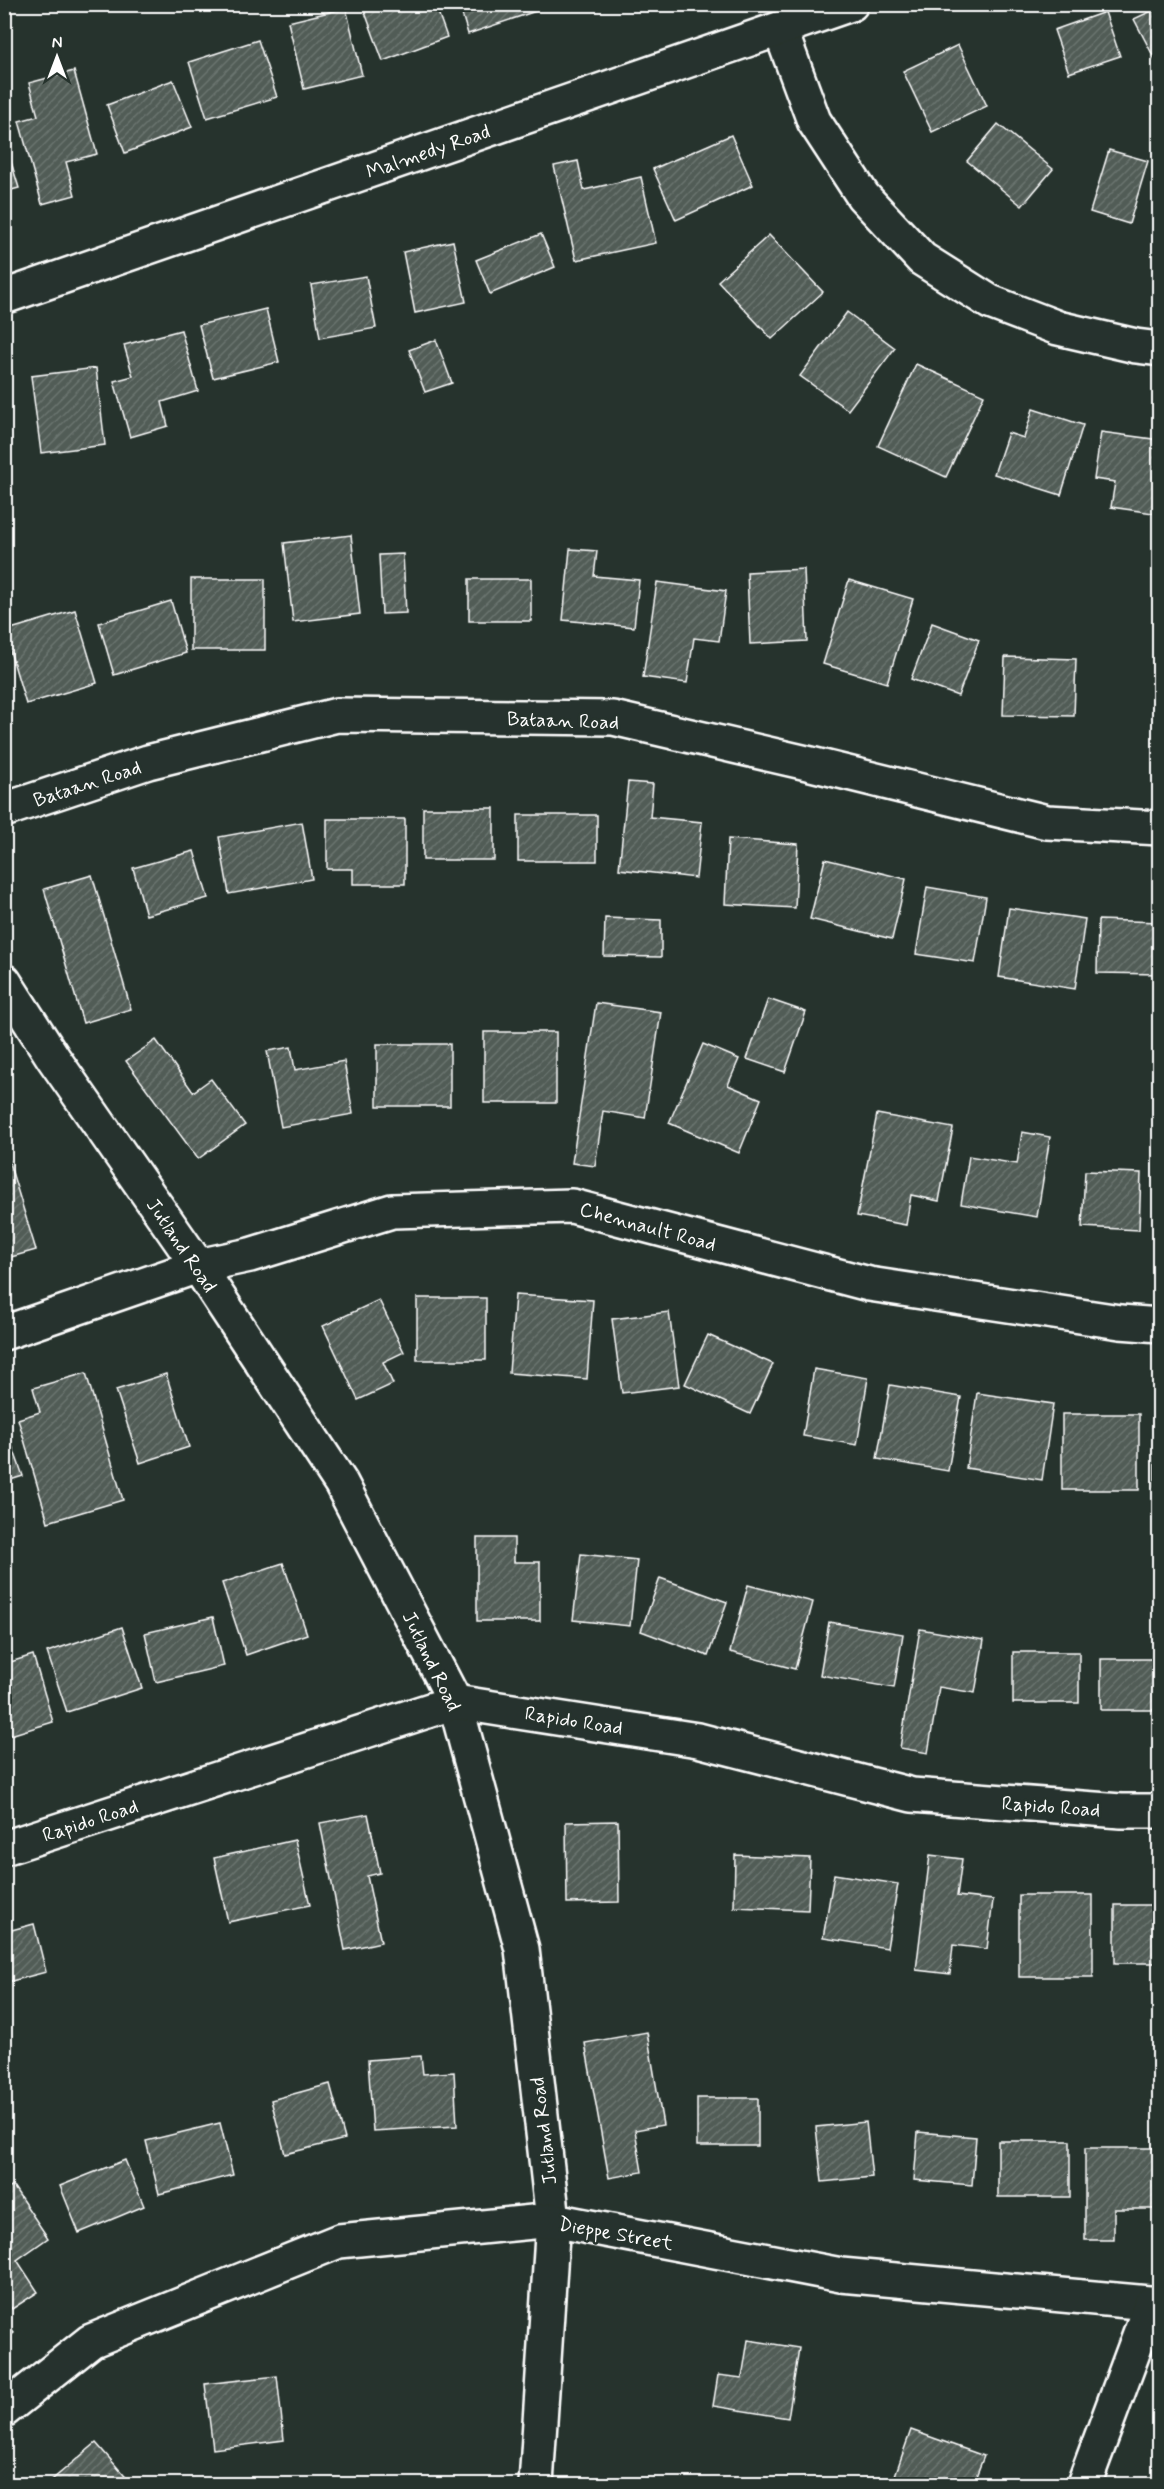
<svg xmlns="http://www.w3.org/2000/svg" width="1164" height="2489" viewBox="0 0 1164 2489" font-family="Mynerve,sans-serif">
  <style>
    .building { fill: url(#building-hatch); stroke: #fff; stroke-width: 1.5 }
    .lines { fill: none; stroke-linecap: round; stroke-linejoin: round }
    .minor-casing { stroke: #fff; stroke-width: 38 }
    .minor { stroke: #26332d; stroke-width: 33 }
    .labels { text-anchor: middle; stroke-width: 5; stroke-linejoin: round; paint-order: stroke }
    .street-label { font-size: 20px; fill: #fff; stroke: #26332d }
  </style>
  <defs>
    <pattern id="building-hatch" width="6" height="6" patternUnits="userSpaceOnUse" patternTransform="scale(1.5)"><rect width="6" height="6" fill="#515c57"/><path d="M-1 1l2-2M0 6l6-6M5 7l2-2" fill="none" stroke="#6b7470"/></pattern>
  </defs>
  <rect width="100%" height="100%" fill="#26332d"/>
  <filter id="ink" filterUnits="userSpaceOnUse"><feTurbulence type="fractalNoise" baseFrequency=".0167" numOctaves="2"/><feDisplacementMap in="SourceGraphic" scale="12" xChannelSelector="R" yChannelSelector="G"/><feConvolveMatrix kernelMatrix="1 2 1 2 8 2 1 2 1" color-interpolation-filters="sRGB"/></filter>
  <g filter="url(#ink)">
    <g class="building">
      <path d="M371,4H435L447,37L383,61L363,7Z"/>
      <path d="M459,4H534L536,11L468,34Z"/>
      <path d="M1160,7V69L1134,19Z"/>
      <path d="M346,8L362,75L304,89L288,22Z"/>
      <path d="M1105,12L1120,56L1069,73L1054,30Z"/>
      <path d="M258,40L277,97L207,118L189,62Z"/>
      <path d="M958,45L987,106L932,132L903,71Z"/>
      <path d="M74,71L97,154L66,162L75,195L42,204L19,121L38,116L29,83Z"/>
      <path d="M173,80L192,127L125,153L107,105Z"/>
      <path d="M998,124L1053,169L1022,206L967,161Z"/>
      <path d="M731,135L753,185L676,220L653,169Z"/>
      <path d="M4,139L19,188L4,192Z"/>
      <path d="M1109,150L1148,161L1129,224L1090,212Z"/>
      <path d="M578,161L584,190L641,177L656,243L576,260L554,166Z"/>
      <path d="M541,234L555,267L490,294L476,260Z"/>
      <path d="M769,235L823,292L772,339L718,281Z"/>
      <path d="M453,241L466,302L415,313L403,252Z"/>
      <path d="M366,276L376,328L320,338L311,285Z"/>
      <path d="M266,309L279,362L213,378L199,325Z"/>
      <path d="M847,312L895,348L848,410L800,376Z"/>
      <path d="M181,330L198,391L162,402L168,426L130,437L114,381L133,376L124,345Z"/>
      <path d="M436,340L452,383L425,392L409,350Z"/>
      <path d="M916,364L984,395L946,477L878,446Z"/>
      <path d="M96,368L105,445L41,453L31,376Z"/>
      <path d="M1033,409L1083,425L1061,495L994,474L1008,433L1024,438Z"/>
      <path d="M1101,432L1160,440V514L1111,507L1115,482L1094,479Z"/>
      <path d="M351,535L360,614L293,622L284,543Z"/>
      <path d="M570,549L597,551L594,576L639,580L634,627L563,620Z"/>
      <path d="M403,554L406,613L382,614L379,555Z"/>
      <path d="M804,569L807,641L750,644L747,572Z"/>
      <rect x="191" y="579" width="74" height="71"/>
      <rect x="469" y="579" width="62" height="42"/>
      <path d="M849,580L913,599L887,683L823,664Z"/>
      <path d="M657,582L726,591L719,641L694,638L687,683L643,677Z"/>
      <path d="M171,601L186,653L114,675L99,623Z"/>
      <path d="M75,610L97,683L26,704L4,631Z"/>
      <path d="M932,623L979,640L958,696L911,679Z"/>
      <path d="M1005,657L1076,659L1074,716L1003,715Z"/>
      <path d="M628,782L653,784L650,817L702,822L696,878L619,869Z"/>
      <rect x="423" y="808" width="71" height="52"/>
      <rect x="518" y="815" width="79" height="46"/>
      <path d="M327,819H405V884H353V869H327Z"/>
      <path d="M302,822L312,879L229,894L219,837Z"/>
      <path d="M728,839L798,844L795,908L725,904Z"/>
      <path d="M194,851L208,898L146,915L133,868Z"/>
      <path d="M825,859L906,879L892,939L810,919Z"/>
      <path d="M92,875L131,1009L83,1023L44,889Z"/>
      <path d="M927,887L986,897L975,963L916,954Z"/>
      <path d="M1009,908L1085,919L1075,989L999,977Z"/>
      <path d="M605,918L661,920V957L604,956Z"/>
      <path d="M1098,920L1160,922V974L1097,973Z"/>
      <path d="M768,999L806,1012L785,1072L747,1059Z"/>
      <path d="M596,1003L661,1012L645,1118L603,1111L595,1166L572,1163Z"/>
      <rect x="484" y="1032" width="72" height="71"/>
      <path d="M156,1040L193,1092L211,1079L245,1125L198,1159L126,1061Z"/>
      <rect x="377" y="1044" width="73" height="62"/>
      <path d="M703,1044L739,1059L728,1085L761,1099L739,1153L669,1123Z"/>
      <path d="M291,1047L295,1070L344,1061L353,1114L281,1127L267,1051Z"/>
      <path d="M877,1114L953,1128L939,1201L911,1195L906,1225L857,1216Z"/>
      <path d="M1022,1132L1050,1137L1037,1217L961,1204L969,1156L1017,1164Z"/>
      <path d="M4,1146L36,1250L4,1259Z"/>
      <path d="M1085,1171L1141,1173L1139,1230L1082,1227Z"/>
      <path d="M515,1295L593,1300L587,1379L509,1373Z"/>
      <rect x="417" y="1298" width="69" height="62"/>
      <path d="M379,1300L404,1352L383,1362L393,1384L358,1400L323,1326Z"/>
      <path d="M669,1312L679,1386L622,1393L612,1319Z"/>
      <path d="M708,1335L773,1364L750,1414L685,1384Z"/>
      <path d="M814,1369L868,1378L857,1445L803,1436Z"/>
      <path d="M86,1373L123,1500L48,1522L18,1419L40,1412L33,1388Z"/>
      <path d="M166,1374L189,1447L140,1463L116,1390Z"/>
      <path d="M890,1385L961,1397L948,1471L877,1459Z"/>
      <path d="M977,1393L1053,1404L1042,1480L966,1468Z"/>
      <rect x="1062" y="1414" width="77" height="76"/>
      <path d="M4,1423L23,1476L4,1482Z"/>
      <rect x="1155" y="1449" width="5" height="37"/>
      <path d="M477,1538H514V1562H540V1621H477Z"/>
      <path d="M581,1554L637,1560L630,1626L573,1620Z"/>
      <path d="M283,1563L307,1634L246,1655L222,1583Z"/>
      <path d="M660,1578L727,1602L708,1656L641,1631Z"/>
      <path d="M748,1585L813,1602L795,1669L730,1652Z"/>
      <path d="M213,1617L224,1666L156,1682L145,1633Z"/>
      <path d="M829,1622L903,1634L894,1688L820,1675Z"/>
      <path d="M122,1627L142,1688L67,1712L47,1652Z"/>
      <path d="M920,1629L984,1640L975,1693L939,1687L928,1753L900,1748Z"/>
      <rect x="1013" y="1652" width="66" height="51"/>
      <path d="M33,1655L53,1722L4,1737V1664Z"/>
      <rect x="1101" y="1659" width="59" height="51"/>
      <path d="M368,1814L380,1873L367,1876L381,1942L345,1950L320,1823Z"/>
      <path d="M618,1821L619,1902L567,1903L566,1822Z"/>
      <path d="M295,1840L310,1905L228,1922L214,1858Z"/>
      <path d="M735,1855L810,1858L808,1910L734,1907Z"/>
      <path d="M930,1855L962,1859L957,1896L993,1900L987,1949L953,1945L950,1974L916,1970Z"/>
      <path d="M834,1874L898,1884L887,1948L823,1938Z"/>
      <rect x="1019" y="1895" width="74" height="82"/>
      <rect x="1115" y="1905" width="45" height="58"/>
      <path d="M34,1924L46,1972L4,1983V1932Z"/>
      <path d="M647,2032L663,2125L635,2130L642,2172L609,2178L585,2043Z"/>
      <path d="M421,2056L423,2074L454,2072L457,2126L373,2131L368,2060Z"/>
      <path d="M330,2084L345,2139L285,2154L271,2100Z"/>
      <rect x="697" y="2098" width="61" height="48"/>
      <path d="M866,2122L872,2177L822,2182L816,2127Z"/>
      <path d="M220,2123L233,2175L159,2194L146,2141Z"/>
      <path d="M918,2132L976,2137L972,2185L914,2180Z"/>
      <rect x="998" y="2141" width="72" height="56"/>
      <path d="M1085,2148H1157V2209H1114V2240H1085Z"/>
      <path d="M125,2160L144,2206L79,2233L60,2186Z"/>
      <path d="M13,2186L48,2238L17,2260L38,2292L12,2309L4,2299V2192Z"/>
      <path d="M4,2322L14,2333L4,2341Z"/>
      <path d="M748,2340L799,2348L788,2418L713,2406L718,2375L742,2378Z"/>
      <path d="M277,2376L284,2440L213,2449L205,2384Z"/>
      <path d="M911,2430L984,2456L973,2484H892Z"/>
      <path d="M96,2443L130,2482L128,2484H47Z"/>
    </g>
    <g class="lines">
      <g class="minor-casing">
        <g id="minor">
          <path d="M780,29L814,121L863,196L922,259L990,302L1058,328L1136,346L1160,349"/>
          <path d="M4,297L851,4"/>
          <path d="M4,810L148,762L337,715L613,718L807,763L1047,822L1160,828"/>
          <path d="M4,981L54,1059L198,1266L341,1483L455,1702L522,1949L553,2220L536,2484"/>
          <path d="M4,1333L198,1266L250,1255L392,1211L572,1206L869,1284L1120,1322L1160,1325"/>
          <path d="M4,1848L455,1702L698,1740L912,1795L1121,1811H1160"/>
          <path d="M4,2410L91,2341L339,2241L553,2220L841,2275L1160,2304"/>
          <path d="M1084,2484L1151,2304"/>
        </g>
      </g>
      <use href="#minor" class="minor"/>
    </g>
  </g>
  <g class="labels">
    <g class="street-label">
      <text transform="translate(428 151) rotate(-19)" y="7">Malmedy Road</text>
      <text transform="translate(563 720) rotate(2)" y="7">Bataan Road</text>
      <text transform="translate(87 783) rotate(-18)" y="7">Bataan Road</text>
      <text transform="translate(648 1226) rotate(15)" y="7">Chennault Road</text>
      <text transform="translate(182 1245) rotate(56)" y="7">Jutland Road</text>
      <text transform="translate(432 1661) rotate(64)" y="7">Jutland Road</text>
      <text transform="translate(574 1720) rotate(9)" y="7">Rapido Road</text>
      <text transform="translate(1051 1806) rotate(4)" y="7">Rapido Road</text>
      <text transform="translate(90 1820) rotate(-18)" y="7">Rapido Road</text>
      <text transform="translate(543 2131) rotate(-97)" y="7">Jutland Road</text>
      <text transform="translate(616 2233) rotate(10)" y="7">Dieppe Street</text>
    </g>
  </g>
  <rect width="1164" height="2489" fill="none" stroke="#26332d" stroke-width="24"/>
  <rect x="12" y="12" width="1140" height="2465" fill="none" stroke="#fff" stroke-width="2" filter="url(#ink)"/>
  <g transform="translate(57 57)" stroke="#26332d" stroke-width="4.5" paint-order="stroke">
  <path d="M0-4.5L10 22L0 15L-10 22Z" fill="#ffffff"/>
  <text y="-9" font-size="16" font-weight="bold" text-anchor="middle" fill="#ffffff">N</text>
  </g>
</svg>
